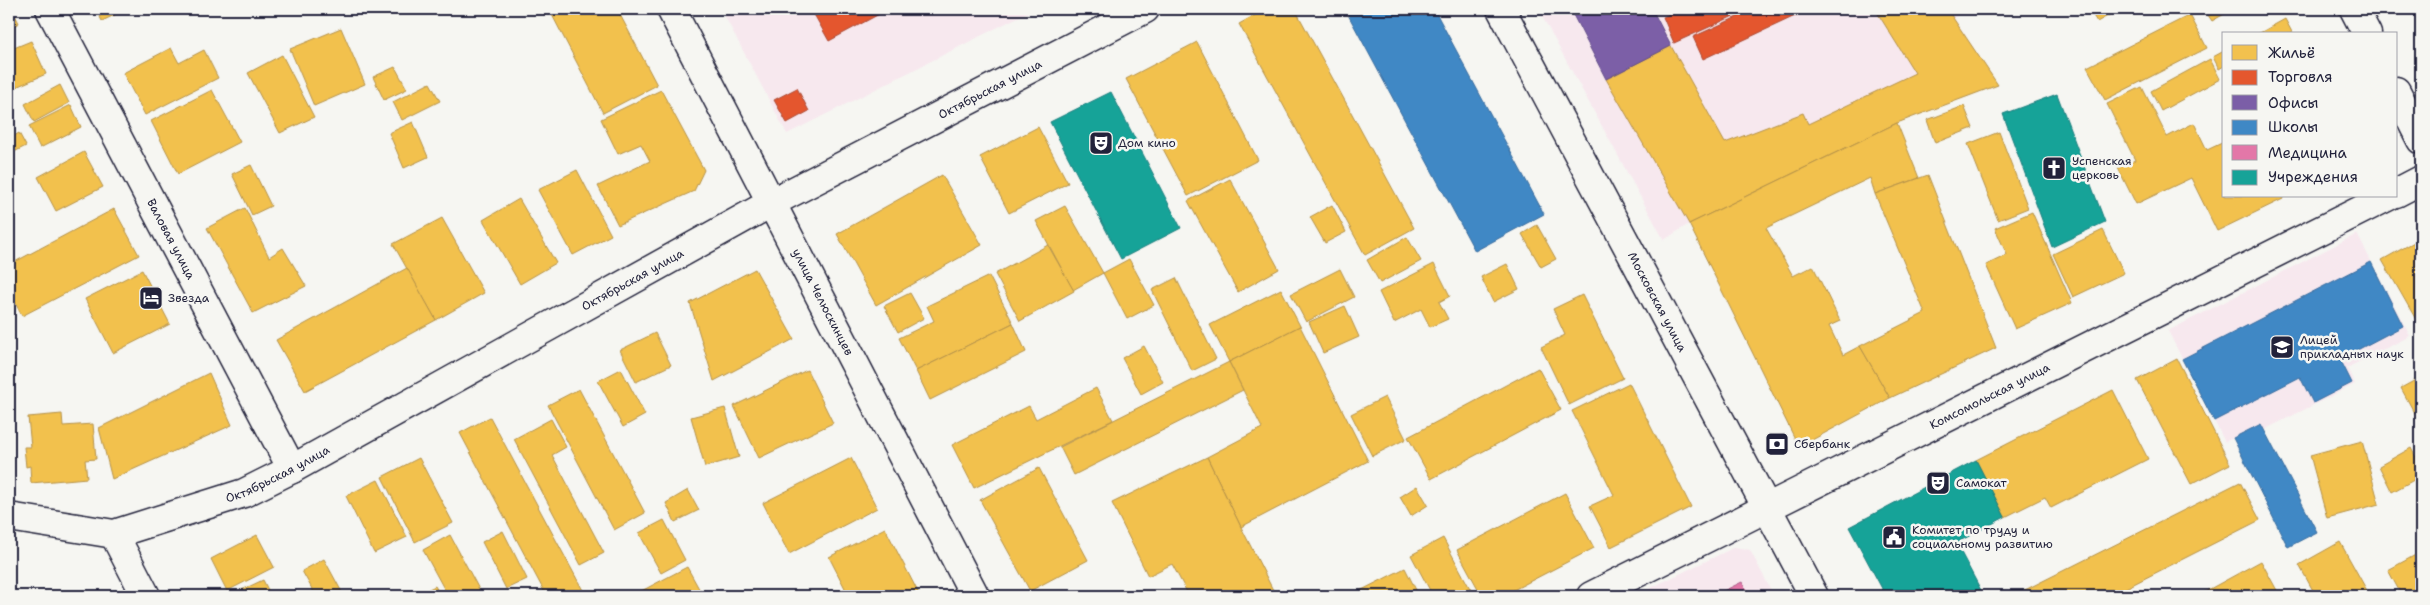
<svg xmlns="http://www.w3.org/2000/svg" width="2430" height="605" viewBox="0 0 2430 605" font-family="'Shantell Sans',sans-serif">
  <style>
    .built { fill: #f7e8ee }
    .homes { fill: #f2c14e; stroke: #b49148 }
    .shops { fill: #e4572e; stroke: #aa4732 }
    .offices { fill: #7b5ea7; stroke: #604c87 }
    .schools { fill: #3f88c5; stroke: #36699c }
    .health { fill: #e377a8; stroke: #a95e87 }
    .public { fill: #17a398; stroke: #1a7c7c }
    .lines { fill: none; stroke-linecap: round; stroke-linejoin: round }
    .minor-casing { stroke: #22223b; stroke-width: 31 }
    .major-casing { stroke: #22223b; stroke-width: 31 }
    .minor { stroke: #f6f6f2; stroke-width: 28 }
    .major { stroke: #f6f6f2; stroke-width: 28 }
    .labels { text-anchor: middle; stroke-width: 5; stroke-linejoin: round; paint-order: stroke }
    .street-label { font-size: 12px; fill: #22223b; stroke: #f6f6f2 }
    .poi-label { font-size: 12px; fill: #22223b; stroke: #f6f6f2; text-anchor: start }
  </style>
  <rect width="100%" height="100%" fill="#f6f6f2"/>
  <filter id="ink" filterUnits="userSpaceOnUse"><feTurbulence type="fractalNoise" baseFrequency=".02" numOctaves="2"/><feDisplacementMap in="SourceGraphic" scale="10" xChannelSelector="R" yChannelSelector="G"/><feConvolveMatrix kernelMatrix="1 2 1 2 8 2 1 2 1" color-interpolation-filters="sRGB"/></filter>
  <g filter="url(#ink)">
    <g class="built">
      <path d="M721,9H1034L787,134Z"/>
      <path d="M1538,9H1967L1954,18L1998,85L1897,123L1689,224L1664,240Z"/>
      <path d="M2357,234L2410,336L2347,368L2355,384L2264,430L2261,424L2225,442L2168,331Z"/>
      <path d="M1735,547L1750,550L1774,596H1634Z"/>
    </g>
    <g class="homes">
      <path d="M9,9H12L19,23L9,28Z"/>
      <path d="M96,9H127L102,21Z"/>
      <path d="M549,9H617L657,85L603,113Z"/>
      <path d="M1266,9H1295L1414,228L1365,255L1239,24Z"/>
      <path d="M1875,9H1947L1998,85L1897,123L1689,224L1606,79L1671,46L1725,143L1803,113L1808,124L1915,73Z"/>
      <path d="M2089,9H2120L2097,22Z"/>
      <path d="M2204,9H2233L2212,21Z"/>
      <path d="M2413,9H2421V25Z"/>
      <path d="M2190,15L2207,48L2105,100L2087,67Z"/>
      <path d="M2285,19L2293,34H2258Z"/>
      <path d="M341,28L365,84L314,106L290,49Z"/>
      <path d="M31,41L46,74L9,90V50Z"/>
      <path d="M1197,42L1258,160L1188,196L1126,79Z"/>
      <path d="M171,48L179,63L204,50L218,78L145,115L123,73Z"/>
      <path d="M2224,51V66L2219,69L2213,57Z"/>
      <path d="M282,55L314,117L280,133L248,73Z"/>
      <path d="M2210,59L2220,79L2161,111L2151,91Z"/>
      <path d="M395,67L407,89L384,100L373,77Z"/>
      <path d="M430,83L440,101L402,120L393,102Z"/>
      <path d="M60,85L69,103L34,122L25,104Z"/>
      <path d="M2142,87L2167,137L2194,123L2207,150L2224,142V196H2282L2283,199L2217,231L2191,178L2136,204L2118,168L2135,160L2107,104Z"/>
      <path d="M212,90L240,142L178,174L151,121Z"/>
      <path d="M661,90L704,170L694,191L618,225L598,186L650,161L641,144L618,154L601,119Z"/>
      <path d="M71,105L81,127L40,148L29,126Z"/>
      <path d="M1964,106L1973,128L1935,143L1927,120Z"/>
      <path d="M413,122L428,157L404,168L389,133Z"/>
      <path d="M1897,123L1919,178L1875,194L1870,178L1766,228L1793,276L1813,266L1840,321L1829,326L1843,355L1860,346L1890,398L1799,447L1689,224Z"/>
      <path d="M1038,127L1068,183L1009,213L980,157Z"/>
      <path d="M1999,132L2028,208L1998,220L1968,144Z"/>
      <path d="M19,133L26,146L12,153L9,147V139Z"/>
      <path d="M84,152L103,187L56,211L38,177Z"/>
      <path d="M251,165L271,206L252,215L232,174Z"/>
      <path d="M577,170L611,235L573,255L538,190Z"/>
      <path d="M942,175L982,245L876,305L837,234Z"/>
      <path d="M1928,175L1996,348L1890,398L1860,346L1925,313L1875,194Z"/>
      <path d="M1230,179L1279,269L1238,292L1188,201Z"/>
      <path d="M519,199L556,263L520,284L483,220Z"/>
      <path d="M1332,205L1346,232L1325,243L1310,217Z"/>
      <path d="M1065,206L1103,273L1073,290L1036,221Z"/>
      <path d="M245,208L269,257L283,248L306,286L253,313L207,228Z"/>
      <path d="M114,209L139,255L22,316L9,291V265Z"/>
      <path d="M2032,212L2072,303L2015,329L1986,265L2007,255L1995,228Z"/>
      <path d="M442,218L484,293L436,320L393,244Z"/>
      <path d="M1537,225L1556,259L1541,267L1522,234Z"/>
      <path d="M2103,230L2124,273L2073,297L2053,254Z"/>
      <path d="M1407,237L1421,261L1380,283L1367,260Z"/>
      <path d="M2416,241L2421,251V321L2418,323L2382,260Z"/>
      <path d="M1048,245L1074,291L1020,321L995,274Z"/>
      <path d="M1129,259L1154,305L1127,319L1103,273Z"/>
      <path d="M1434,264L1450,296L1439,302L1448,319L1430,327L1421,309L1394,323L1379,292Z"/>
      <path d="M1507,264L1519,289L1493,302L1481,277Z"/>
      <path d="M407,268L436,320L305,391L276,340Z"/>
      <path d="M755,269L794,339L714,381L690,303Z"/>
      <path d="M1340,269L1354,297L1306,322L1291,294Z"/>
      <path d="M142,270L170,324L113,353L85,299Z"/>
      <path d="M989,276L1013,323L916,371L899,338L934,321L927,306Z"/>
      <path d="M1176,278L1216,359L1192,371L1152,290Z"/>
      <path d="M1281,289L1300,326L1229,362L1210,325Z"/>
      <path d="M910,293L924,318L898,332L884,306Z"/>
      <path d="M1582,295L1623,378L1569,405L1541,347L1565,335L1553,309Z"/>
      <path d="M1345,306L1359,337L1323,353L1309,322Z"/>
      <path d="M1013,323L1026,352L930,400L916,371Z"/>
      <path d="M1300,326L1368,461L1241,527L1207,457L1262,428L1229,362Z"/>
      <path d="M655,333L671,365L636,382L620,350Z"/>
      <path d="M1144,346L1163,382L1141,394L1122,358Z"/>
      <path d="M2177,359L2230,464L2191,484L2137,380Z"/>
      <path d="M1229,362L1243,390L1074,475L1060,447Z"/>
      <path d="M1538,368L1561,410L1431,479L1408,437Z"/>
      <path d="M621,369L645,415L623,427L598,381Z"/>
      <path d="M807,370L833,423L759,458L734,406Z"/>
      <path d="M209,373L232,425L112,479L99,428Z"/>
      <path d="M2421,377V425L2401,388Z"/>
      <path d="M1629,383L1691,507L1611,547L1590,506L1614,495L1572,411Z"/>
      <path d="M1096,388L1113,420L974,488L952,445L1029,406L1036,419Z"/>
      <path d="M579,389L645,513L614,530L548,405Z"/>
      <path d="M2113,390L2148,459L2051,508L2045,497L2005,517L1976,460Z"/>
      <path d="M1385,397L1406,439L1372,456L1351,414Z"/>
      <path d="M725,408L739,457L705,467L691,417Z"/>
      <path d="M62,414L63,426L93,424L96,459L85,460L87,478L31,483L30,466L26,467L24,447H31L28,417Z"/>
      <path d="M490,417L586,596H538L545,593L460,433Z"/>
      <path d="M551,419L566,447L552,455L604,553L581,565L514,439Z"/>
      <path d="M2362,441L2379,504L2327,518L2310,455Z"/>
      <path d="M2411,448L2421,467V476L2392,492L2379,466Z"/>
      <path d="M1207,457L1241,527L1276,596H1189L1172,564L1148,576L1112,503Z"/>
      <path d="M419,458L453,523L415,542L382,477Z"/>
      <path d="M851,458L877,508L789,554L763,503Z"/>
      <path d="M1039,468L1088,560L1030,591L980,500Z"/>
      <path d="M378,480L407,537L374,553L346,496Z"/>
      <path d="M2240,482L2260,520L2110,596H2013Z"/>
      <path d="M1417,486L1428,505L1411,516L1400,497Z"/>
      <path d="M688,490L699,510L675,522L666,503Z"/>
      <path d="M1565,493L1594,548L1502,596H1482L1457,550Z"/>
      <path d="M664,520L685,560L661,573L639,533Z"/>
      <path d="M885,528L920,596H849L829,557Z"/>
      <path d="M503,531L527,579L506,589L482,542Z"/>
      <path d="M257,535L274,567L227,591L211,559Z"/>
      <path d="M450,535L482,595L480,596H448L423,550Z"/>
      <path d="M1443,538L1474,596H1433L1411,555Z"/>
      <path d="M2340,542L2370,596H2316L2299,565Z"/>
      <path d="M2421,552V596H2402L2388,570Z"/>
      <path d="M324,559L344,596H316L302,571Z"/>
      <path d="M2261,561L2280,596H2197Z"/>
      <path d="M687,567L702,594L698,596H632Z"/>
      <path d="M1405,568L1419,596H1350Z"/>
      <path d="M263,580L271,596H229Z"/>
      <path d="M435,586L441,596H415Z"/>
    </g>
    <g class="shops">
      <path d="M811,9H881L883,12L829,41Z"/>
      <path d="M1681,9H1749L1674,43L1663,17Z"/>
      <path d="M1755,9H1810L1703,59L1693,37Z"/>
      <path d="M797,88L809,111L787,123L774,100Z"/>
    </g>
    <path class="offices" d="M1570,9H1652L1671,46L1606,79Z"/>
    <g class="schools">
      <path d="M1345,9H1434L1544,214L1475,251Z"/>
      <path d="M2371,262L2403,326L2340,359L2352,383L2313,403L2300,377L2214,421L2182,359Z"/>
      <path d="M2261,424L2317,532L2288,547L2233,438Z"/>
    </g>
    <path class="health" d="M1742,582L1749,596H1713Z"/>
    <g class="public">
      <path d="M1111,92L1181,228L1121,259L1050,122Z"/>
      <path d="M2057,94L2105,222L2052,247L2003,114Z"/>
      <path d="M1976,460L2005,517L1956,543L1984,596H1886L1849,527Z"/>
    </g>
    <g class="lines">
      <g class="minor-casing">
        <g id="minor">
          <path id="s1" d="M50,9L292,469"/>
          <path id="s2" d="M671,9L975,596"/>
          <path d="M2354,9L2367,34"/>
          <path d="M2396,91L2421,140"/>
          <path d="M2396,193L2421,180"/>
          <path id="s3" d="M9,517L114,534L244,493L292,469L771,203L1145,9"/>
          <path d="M114,534L146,596"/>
          <path id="s4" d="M1591,596L2389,196"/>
        </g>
      </g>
      <g class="major-casing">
        <g id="major">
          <path id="s5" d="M1501,9L1814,596"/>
        </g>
      </g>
      <use href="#minor" class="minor"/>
      <use href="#major" class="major"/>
    </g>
  </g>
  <defs>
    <g id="theatre-square" transform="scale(1.25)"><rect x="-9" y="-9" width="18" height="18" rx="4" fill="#22223b" stroke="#f6f6f2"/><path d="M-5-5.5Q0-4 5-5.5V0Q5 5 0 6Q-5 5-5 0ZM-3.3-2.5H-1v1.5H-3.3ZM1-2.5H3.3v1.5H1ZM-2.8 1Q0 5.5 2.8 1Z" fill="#fff"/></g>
    <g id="church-square" transform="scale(1.25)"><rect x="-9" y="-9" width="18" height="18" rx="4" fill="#22223b" stroke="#f6f6f2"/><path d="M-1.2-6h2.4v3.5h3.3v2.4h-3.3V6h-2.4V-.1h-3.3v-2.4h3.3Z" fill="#fff"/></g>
    <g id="hotel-square" transform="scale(1.25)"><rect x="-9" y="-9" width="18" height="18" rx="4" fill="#22223b" stroke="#f6f6f2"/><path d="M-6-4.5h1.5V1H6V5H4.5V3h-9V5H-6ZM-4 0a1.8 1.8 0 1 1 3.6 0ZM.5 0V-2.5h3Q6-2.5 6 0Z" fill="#fff"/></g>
    <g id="school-square" transform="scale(1.25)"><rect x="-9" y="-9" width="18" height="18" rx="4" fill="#22223b" stroke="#f6f6f2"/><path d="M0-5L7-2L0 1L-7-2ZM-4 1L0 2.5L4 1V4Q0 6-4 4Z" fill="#fff"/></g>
    <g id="bank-square" transform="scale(1.25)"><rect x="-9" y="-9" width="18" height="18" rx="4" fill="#22223b" stroke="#f6f6f2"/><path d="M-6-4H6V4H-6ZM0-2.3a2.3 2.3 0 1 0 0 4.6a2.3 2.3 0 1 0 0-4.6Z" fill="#fff"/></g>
    <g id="civic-square" transform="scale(1.25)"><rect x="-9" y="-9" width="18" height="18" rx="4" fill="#22223b" stroke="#f6f6f2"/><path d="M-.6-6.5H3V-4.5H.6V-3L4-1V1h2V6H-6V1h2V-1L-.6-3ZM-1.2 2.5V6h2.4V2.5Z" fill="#fff"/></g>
  </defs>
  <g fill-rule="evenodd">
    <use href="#theatre-square" x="1101" y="143"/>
    <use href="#church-square" x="2054" y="168"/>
    <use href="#hotel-square" x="151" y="298"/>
    <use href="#school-square" x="2282" y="347"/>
    <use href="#bank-square" x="1777" y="444"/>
    <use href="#theatre-square" x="1938" y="483"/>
    <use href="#civic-square" x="1894" y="537"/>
  </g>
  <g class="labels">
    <g class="street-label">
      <text dy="4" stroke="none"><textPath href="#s3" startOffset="1091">Октябрьская улица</textPath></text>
      <text dy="4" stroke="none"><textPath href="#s1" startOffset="260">Валовая улица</textPath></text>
      <text dy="4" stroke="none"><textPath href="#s3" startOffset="686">Октябрьская улица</textPath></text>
      <text dy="4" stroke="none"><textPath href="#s2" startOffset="330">улица Челюскинцев</textPath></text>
      <text dy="4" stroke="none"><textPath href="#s5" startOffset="332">Московская улица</textPath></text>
      <text dy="4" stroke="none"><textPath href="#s4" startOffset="446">Комсомольская улица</textPath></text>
      <text dy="4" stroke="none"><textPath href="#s3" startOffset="281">Октябрьская улица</textPath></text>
    </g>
    <g class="poi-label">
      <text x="1118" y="147">Дом кино</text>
      <text x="2072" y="165">Успенская<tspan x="2072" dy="14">церковь</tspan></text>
      <text x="168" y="302">Звезда</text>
      <text x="2300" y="344">Лицей<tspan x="2300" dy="14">прикладных наук</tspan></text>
      <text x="1794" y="448">Сбербанк</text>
      <text x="1956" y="487">Самокат</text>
      <text x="1912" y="534">Комитет по труду и<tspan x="1912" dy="14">социальному развитию</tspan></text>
    </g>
  </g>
  <rect width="2430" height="605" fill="none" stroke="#f6f6f2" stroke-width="30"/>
  <rect x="15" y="15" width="2400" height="575" fill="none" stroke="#22223b" stroke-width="2" filter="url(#ink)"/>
  <rect x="2222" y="32" width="175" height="165" fill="#f6f6f2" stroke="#a1a1a9"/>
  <rect x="2232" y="45" width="25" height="15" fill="#f2c14e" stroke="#a1a1a9"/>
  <text x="2268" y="58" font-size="15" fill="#22223b">Жильё</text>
  <rect x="2232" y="70" width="25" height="15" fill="#e4572e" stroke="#a1a1a9"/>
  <text x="2268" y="82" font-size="15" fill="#22223b">Торговля</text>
  <rect x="2232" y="95" width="25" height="15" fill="#7b5ea7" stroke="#a1a1a9"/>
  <text x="2268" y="108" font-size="15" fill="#22223b">Офисы</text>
  <rect x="2232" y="120" width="25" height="15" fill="#3f88c5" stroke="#a1a1a9"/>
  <text x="2268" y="132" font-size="15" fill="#22223b">Школы</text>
  <rect x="2232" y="145" width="25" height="15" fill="#e377a8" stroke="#a1a1a9"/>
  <text x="2268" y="158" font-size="15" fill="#22223b">Медицина</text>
  <rect x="2232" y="170" width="25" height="15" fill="#17a398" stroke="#a1a1a9"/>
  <text x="2268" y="182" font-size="15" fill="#22223b">Учреждения</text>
</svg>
